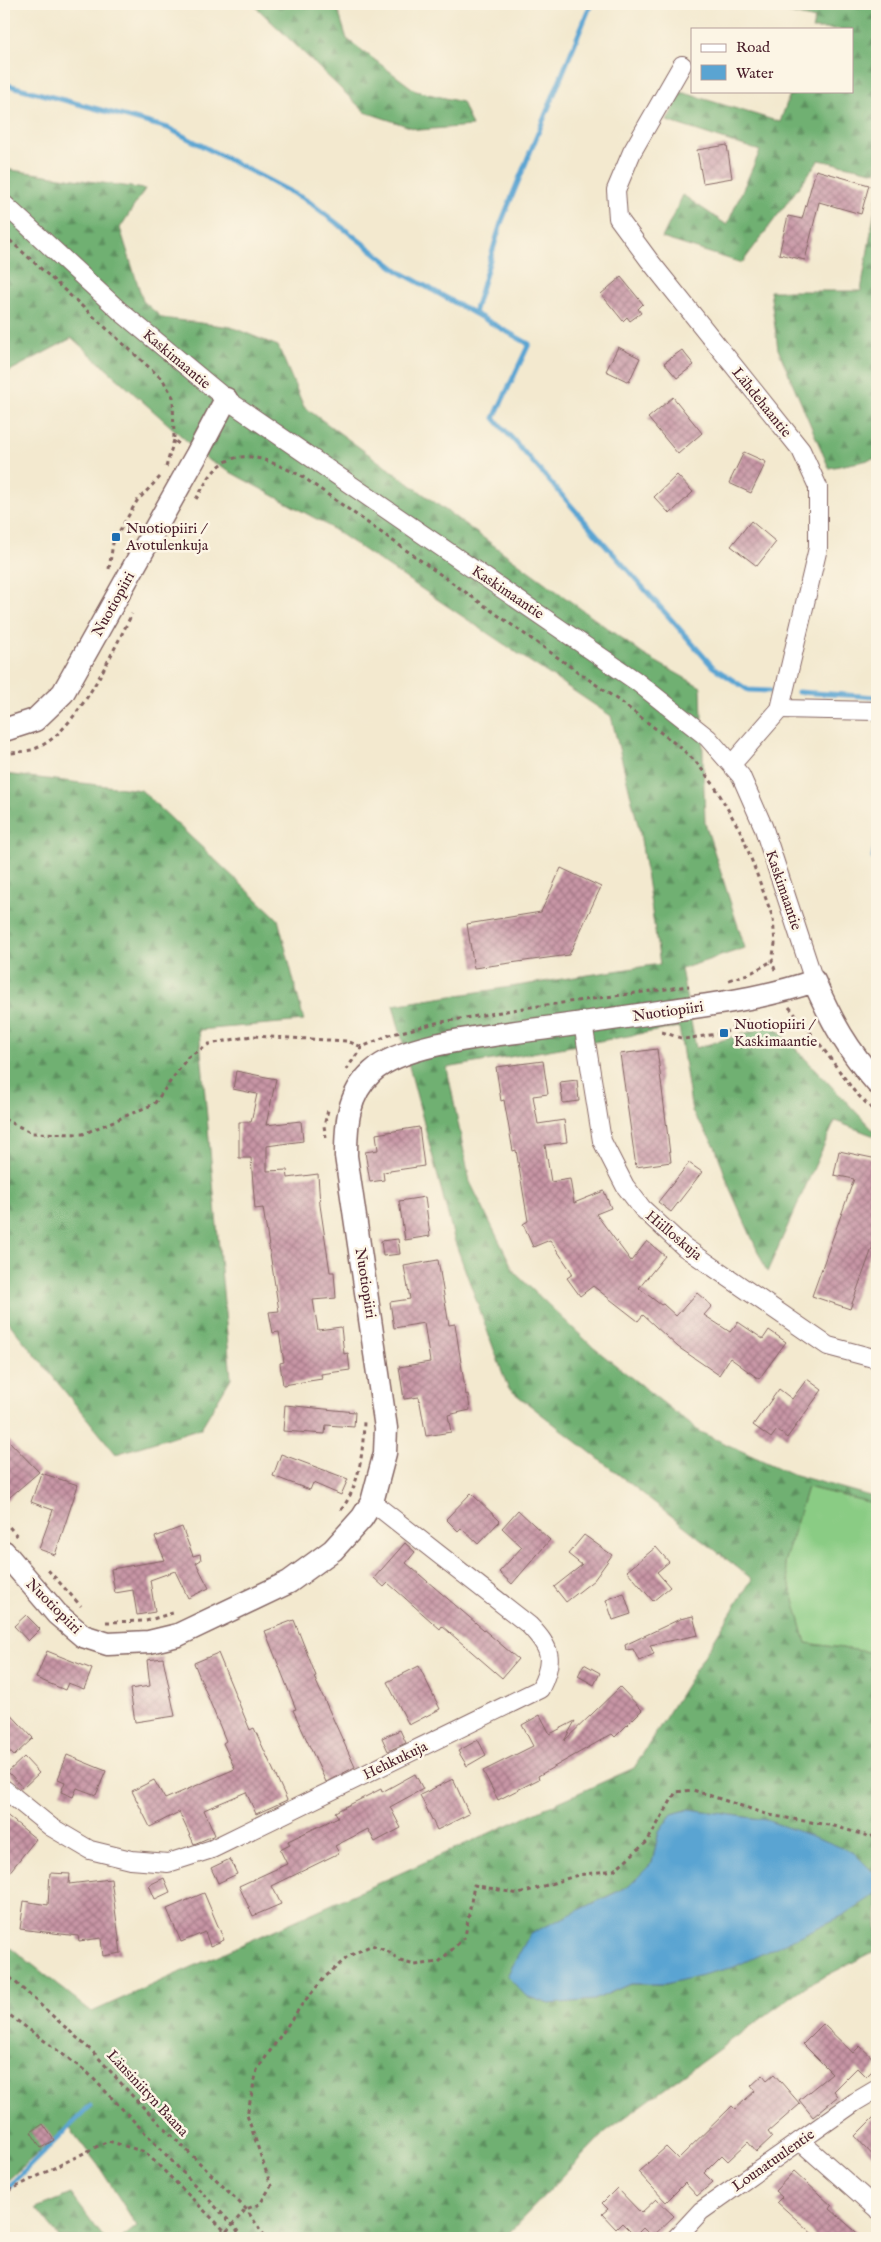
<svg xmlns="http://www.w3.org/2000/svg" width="881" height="2242" viewBox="0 0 881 2242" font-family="'IM FELL English',serif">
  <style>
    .grass { fill: #8acc84; stroke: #6a7658 }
    .forest { fill: url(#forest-firs); stroke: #5c684e; fill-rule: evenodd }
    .water { fill: #5aa4d2; stroke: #52627e }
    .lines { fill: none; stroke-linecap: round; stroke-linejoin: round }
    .stream { stroke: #5aa4d2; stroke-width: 5 }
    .building { fill: url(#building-cross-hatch) }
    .minor-casing { stroke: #856664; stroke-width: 20 }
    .tertiary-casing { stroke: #856664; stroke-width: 25 }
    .path { stroke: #856664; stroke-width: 3; stroke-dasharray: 4 4; stroke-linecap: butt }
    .minor { stroke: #fff; stroke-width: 18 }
    .tertiary { stroke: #fff; stroke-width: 22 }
    .poi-dot { fill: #1f6fb2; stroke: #fcf5e5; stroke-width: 2 }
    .labels { text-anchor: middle; stroke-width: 5; stroke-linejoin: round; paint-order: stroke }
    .street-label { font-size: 15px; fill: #4a1f2b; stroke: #fcf5e5 }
    .poi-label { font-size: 15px; fill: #4a1f2b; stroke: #fcf5e5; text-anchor: start }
  </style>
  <defs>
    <pattern id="forest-firs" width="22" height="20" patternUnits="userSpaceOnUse" patternTransform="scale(1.25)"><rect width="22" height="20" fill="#6fb072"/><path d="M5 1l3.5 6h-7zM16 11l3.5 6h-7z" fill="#5d8f5e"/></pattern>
    <pattern id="building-cross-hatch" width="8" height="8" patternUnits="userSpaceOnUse" patternTransform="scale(1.25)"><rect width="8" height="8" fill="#c795a5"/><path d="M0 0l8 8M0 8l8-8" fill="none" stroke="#a47987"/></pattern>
  </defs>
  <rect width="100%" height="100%" fill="#fcf5e5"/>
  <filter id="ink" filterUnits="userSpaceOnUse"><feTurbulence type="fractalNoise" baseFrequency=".02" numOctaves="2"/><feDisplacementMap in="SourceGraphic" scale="10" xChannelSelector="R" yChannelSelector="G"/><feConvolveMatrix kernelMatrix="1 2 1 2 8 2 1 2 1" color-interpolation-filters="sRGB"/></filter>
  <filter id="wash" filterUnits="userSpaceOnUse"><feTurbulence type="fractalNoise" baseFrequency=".0096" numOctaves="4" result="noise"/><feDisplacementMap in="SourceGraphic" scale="20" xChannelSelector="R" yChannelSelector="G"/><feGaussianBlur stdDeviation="1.12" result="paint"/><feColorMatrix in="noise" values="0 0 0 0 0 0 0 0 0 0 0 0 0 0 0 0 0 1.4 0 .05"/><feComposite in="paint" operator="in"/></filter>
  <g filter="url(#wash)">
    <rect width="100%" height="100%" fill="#f3e9cf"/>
    <path class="grass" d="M807,1487L877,1504V1653L806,1643L784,1563Z"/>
    <g class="forest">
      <path d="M253,4H336L347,39L416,91L462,102L472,126L419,130L365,112Z"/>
      <path d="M751,4H877V172L819,160L742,263L662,238L683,195L727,225L760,151L667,121L681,92L780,122L791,91H852V29H812L815,19Z"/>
      <path d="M4,169L145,189L120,228L143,301L162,318L231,327L278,346L304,407L644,655L701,687L705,823L745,948L681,969L696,1048L773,1025L877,1134V1137L835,1121L767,1272L730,1189L715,1146L692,1112L679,1027L447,1068L470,1182L515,1273L594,1348L700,1432L792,1474L877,1498V1504L807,1487L784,1563L806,1643L877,1653V1950L806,1986L605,2132L504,2238H122L137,2226L98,2165L68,2126L8,2180H4V1942L92,2012L634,1768L752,1579L508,1388L455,1242L393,1005L660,964L640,833L611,716L322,522L208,460L72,338L4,374ZM690,1809L766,1820L854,1853L844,1915L793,1937L666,1984H630L594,2000L593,1903L629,1886L652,1863L659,1831L672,1814Z"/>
      <path d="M877,197V450L874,459L829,468L778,349L770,291H861Z"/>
      <path d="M4,774L141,790L278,919L304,1021L199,1030L231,1378L201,1428L116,1454L4,1317Z"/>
      <path d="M71,2194L104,2238H60L36,2208Z"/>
    </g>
    <path class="water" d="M690,1809L766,1820L823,1840L854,1853L877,1876L876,1894L844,1915L734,1967L666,1984H630L594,2000L549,2004L526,1996L507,1976L530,1934L629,1886L652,1863L659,1831L672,1814Z"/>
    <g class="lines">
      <g class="stream">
        <path d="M4,84L168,128L308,201L400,272L529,344L494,418L713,667L748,690L770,691"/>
        <path d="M474,313L501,223L591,4"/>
        <path d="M798,692L877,697"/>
        <path d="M877,836L873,858L877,861"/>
        <path d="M4,2191L90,2106"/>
      </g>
    </g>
    <g id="blocks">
      <g class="building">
        <path d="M727,145L732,178L703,183L697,150Z"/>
        <path d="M816,170L869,185L861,214L819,202L805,260L779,254L788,216L802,219Z"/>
        <path d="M621,277L643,304L638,309L641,313L630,321L627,317L623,321L601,294Z"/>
        <path d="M618,347L640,358L629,382L606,371Z"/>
        <path d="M682,350L694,365L677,378L664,363Z"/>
        <path d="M673,397L702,433L678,454L648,418Z"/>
        <path d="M744,452L766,462L751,493L729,483Z"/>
        <path d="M677,475L693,492L670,514L654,497Z"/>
        <path d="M751,521L776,542L757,566L731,546Z"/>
        <path d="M561,868L601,887L569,955L474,968L467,924L541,912Z"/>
        <path d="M657,1049L671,1162L636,1167L620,1054Z"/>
        <path d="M543,1061L548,1094L533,1096L538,1124L564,1120L567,1142L545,1145L551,1182L570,1179L574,1203L604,1191L611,1208L596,1214L631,1261L647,1241L665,1256L639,1288L661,1305L663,1304L676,1316L697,1293L712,1306L704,1315L730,1332L738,1322L763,1339L769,1330L786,1342L759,1379L730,1358L719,1375L678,1347L643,1315L638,1321L593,1286L580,1296L567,1278L573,1274L550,1240L533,1247L523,1224L528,1221L516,1150L513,1151L504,1100L501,1101L496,1067Z"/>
        <path d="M236,1071L276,1079L266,1125L301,1121L303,1141L267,1146V1171L287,1170L288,1178L318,1174L320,1205L330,1272H334L336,1298L313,1300L318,1330L341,1327L344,1354L348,1353L350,1370L321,1374L322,1379L283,1385L280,1363L284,1362L279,1332L273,1333L269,1312L279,1311L263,1208L255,1209L251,1158H239V1122H251L257,1094L233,1089Z"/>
        <path d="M577,1080L579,1101L563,1103L560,1082Z"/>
        <path d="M419,1127L424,1166L383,1172L384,1180L370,1182L365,1152L378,1150L376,1134Z"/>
        <path d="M839,1151L877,1159V1235L850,1309L812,1296L854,1179L834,1175Z"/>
        <path d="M689,1163L702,1172L671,1212L658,1202Z"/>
        <path d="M425,1197L430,1236L405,1240L399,1201Z"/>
        <path d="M398,1239L400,1254L383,1256L381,1241Z"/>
        <path d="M438,1260L449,1325L455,1324L466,1395L468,1394L470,1410L448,1415L451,1432L426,1436L419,1397L404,1399L399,1367L430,1362L424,1323L394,1328L390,1302L410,1299L404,1266Z"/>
        <path d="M807,1379L822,1390L787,1438L777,1430L771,1438L753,1425L779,1389L792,1399Z"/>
        <path d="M285,1405L355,1412L354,1427L326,1425L325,1434L283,1431Z"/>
        <path d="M4,1436L39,1472L4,1502Z"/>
        <path d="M281,1454L348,1479L341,1495L313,1483L310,1490L273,1476Z"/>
        <path d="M41,1473L78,1485L55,1555L39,1549L53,1510L31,1502Z"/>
        <path d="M471,1493L500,1521L478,1544L461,1528L458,1531L446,1519Z"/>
        <path d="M518,1510L550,1540L512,1584L499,1572L522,1547L502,1528Z"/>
        <path d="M182,1527L193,1556L200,1554L201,1560L196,1563L209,1588L188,1598L175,1571L150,1580L155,1612L137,1615L133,1590L115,1593L111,1569L165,1560L155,1537Z"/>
        <path d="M584,1535L612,1555L594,1580L566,1602L554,1587L582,1565L568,1554Z"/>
        <path d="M405,1543L415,1552L406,1563L518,1659L502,1678L442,1626L440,1629L388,1583L384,1587L374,1578Z"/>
        <path d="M656,1547L669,1562L657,1572L670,1587L653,1601L627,1571Z"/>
        <path d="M624,1593L631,1614L613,1620L606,1600Z"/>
        <path d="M26,1615L40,1629L28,1641L14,1626Z"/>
        <path d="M693,1616L698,1635L650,1645L654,1654L639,1661L633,1649L626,1650L625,1645L680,1619Z"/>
        <path d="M294,1620L316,1676L314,1677L355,1767L326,1782L293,1710L296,1709L265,1631Z"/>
        <path d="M47,1651L92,1669L84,1689L68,1683L65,1690L36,1678Z"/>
        <path d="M218,1653L250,1730L254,1728L287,1800L256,1814L246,1792L204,1810L215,1835L194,1844L179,1812L150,1827L132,1791L154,1780L165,1799L235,1769L223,1743L226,1741L194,1663Z"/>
        <path d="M163,1658L175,1716L135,1722L130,1689L150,1686L147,1660Z"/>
        <path d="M584,1664L600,1673L594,1685L578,1676Z"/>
        <path d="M419,1666L440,1709L409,1725L387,1682Z"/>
        <path d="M620,1687L642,1710L615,1737L612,1734L538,1776L539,1779L498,1800L483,1771L533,1746L522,1725L540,1715L550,1734L575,1721L564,1741Z"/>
        <path d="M4,1707L33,1738L14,1756L4,1745Z"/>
        <path d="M400,1730L406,1743L388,1751L382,1738Z"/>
        <path d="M478,1740L486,1755L467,1766L458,1751Z"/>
        <path d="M67,1755L106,1771L96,1795L77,1788L73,1797L61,1792L65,1782L58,1779Z"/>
        <path d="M24,1757L39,1773L23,1788L8,1772Z"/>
        <path d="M415,1774L423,1789L390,1807L401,1828L375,1842L368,1829L335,1846L339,1853L272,1886L281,1904L253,1916L239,1886L287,1864L280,1850L290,1845L288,1841L338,1817L335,1812L381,1789L382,1792Z"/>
        <path d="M453,1779L469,1814L437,1830L420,1795Z"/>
        <path d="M4,1813L36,1839L4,1879Z"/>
        <path d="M230,1859L237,1874L218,1883L211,1868Z"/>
        <path d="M50,1873L70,1874L69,1884L111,1879L121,1953L103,1956L101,1938L79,1941L78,1936L20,1929L24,1901L48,1905Z"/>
        <path d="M164,1878L170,1892L155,1899L149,1885Z"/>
        <path d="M204,1893L224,1940L210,1946L205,1932L181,1942L167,1909Z"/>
        <path d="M823,2024L853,2053L860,2046L877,2062V2066L866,2077L857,2068L834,2091L838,2096L813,2117L799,2100L832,2073L803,2044Z"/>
        <path d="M774,2074L800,2104L768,2132L772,2137L756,2152L748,2142L728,2161L722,2155L704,2173L713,2182L697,2196L685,2183L666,2202L638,2172L666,2147L678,2159L732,2106L735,2109L755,2091L751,2086L763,2075L767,2080Z"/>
        <path d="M877,2114V2160L855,2136Z"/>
        <path d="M43,2124L54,2140L41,2148L31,2132Z"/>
        <path d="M794,2171L832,2206L830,2209L863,2238H817L777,2202L782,2197L775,2191Z"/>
        <path d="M617,2188L641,2213L656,2199L674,2216L652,2237L643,2228L635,2236L622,2223L616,2229L602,2214L608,2209L602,2203Z"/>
      </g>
    </g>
  </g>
  <g filter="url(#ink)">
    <use href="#blocks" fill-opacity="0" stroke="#856664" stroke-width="1"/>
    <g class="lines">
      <g class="minor-casing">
        <g id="minor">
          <path d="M682,65L632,152L616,190L618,218L649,260L801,450L818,487V548L780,709L732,764"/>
          <path d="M4,204L121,312L226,399L636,681L708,738L741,776L763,826L814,981"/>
          <path d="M780,709L877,711"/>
          <path d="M583,1023L602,1141L625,1186L642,1208L684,1247L828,1346L877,1359"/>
          <path d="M4,1789L51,1827L90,1850L131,1860L168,1863L212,1849L540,1689C555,1659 551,1648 529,1625L372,1502"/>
          <path d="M800,2141L877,2209"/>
          <path d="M676,2238L701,2211L855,2102L877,2089"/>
        </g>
      </g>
      <g class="tertiary-casing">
        <g id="tertiary">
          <path d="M4,730L35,720L63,693L196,456L226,399"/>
          <path d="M4,1552L57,1614L83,1636L108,1644L149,1642L178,1635L289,1582L333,1550L362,1518L372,1502L385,1453L386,1428L346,1156C346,1125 347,1095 372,1072C403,1043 489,1036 531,1030C579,1024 626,1017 673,1010C721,1003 769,997 814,981C832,1022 847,1049 877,1083"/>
        </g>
      </g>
      <g class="path">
        <path d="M4,235L163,380L173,397L174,440L180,445"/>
        <path d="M166,467L174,440"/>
        <path d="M196,499C202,490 208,477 216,469C242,444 272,463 300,475L622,703L681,748L696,762L714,785L742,834L773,918L775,944L772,961L776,973"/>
        <path d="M109,569L113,543L116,537L137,501L160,477"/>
        <path d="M4,754C12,753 22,752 31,750C75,738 112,652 132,614"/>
        <path d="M729,980L751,973L772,961"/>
        <path d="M789,1007L819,1043L854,1091L877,1114"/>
        <path d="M662,1032L684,1039L724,1033L748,1020"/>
        <path d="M346,1070L362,1047L389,1035L436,1023L524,1008L689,986"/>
        <path d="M4,1119L32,1133L83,1134L154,1104L188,1057L209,1044L252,1036L347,1041L362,1047"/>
        <path d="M326,1138L324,1126L328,1110"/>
        <path d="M341,1510C360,1485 363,1452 364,1421"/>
        <path d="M4,1521L19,1538"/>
        <path d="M48,1570L81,1606"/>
        <path d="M106,1622L146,1621L176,1612"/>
        <path d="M4,1972L95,2054L137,2101L246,2209L266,2238"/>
        <path d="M4,2011L88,2073L232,2224L243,2238"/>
        <path d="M4,2197L8,2191L108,2141L145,2152L226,2232L246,2209L260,2204L271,2186L247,2115L257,2070L303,2003L325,1977L349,1956L372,1945L389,1952L400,1961L415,1965L439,1962L465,1937L474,1885L519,1894L578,1875L614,1870L647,1842L676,1792L693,1790L769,1815L834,1826L871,1837L877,1833"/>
      </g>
      <use href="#minor" class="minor"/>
      <use href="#tertiary" class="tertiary"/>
    </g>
  </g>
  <g class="poi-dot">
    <rect x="111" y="532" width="10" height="10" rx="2.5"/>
    <rect x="719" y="1028" width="10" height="10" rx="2.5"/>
  </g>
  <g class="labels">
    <g class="street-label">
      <text transform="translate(177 359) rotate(40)" y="5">Kaskimaantie</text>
      <text transform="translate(762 402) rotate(51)" y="5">Lähdehaantie</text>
      <text transform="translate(508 592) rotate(34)" y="5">Kaskimaantie</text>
      <text transform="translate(113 604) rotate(-61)" y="5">Nuotiopiiri</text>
      <text transform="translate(784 890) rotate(71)" y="5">Kaskimaantie</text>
      <text transform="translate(668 1011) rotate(-8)" y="5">Nuotiopiiri</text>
      <text transform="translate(674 1235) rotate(40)" y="5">Hiilloskuja</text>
      <text transform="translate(366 1283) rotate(81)" y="5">Nuotiopiiri</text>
      <text transform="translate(54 1606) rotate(45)" y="5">Nuotiopiiri</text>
      <text transform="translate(395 1760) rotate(-26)" y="5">Hehkukuja</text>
      <text transform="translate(148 2093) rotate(47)" y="5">Länsiniityn Baana</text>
      <text transform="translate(773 2160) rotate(-35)" y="5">Lounatuulentie</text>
    </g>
    <g class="poi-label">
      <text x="126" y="533">Nuotiopiiri /<tspan x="126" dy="17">Avotulenkuja</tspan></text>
      <text x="734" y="1029">Nuotiopiiri /<tspan x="734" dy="17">Kaskimaantie</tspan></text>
    </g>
  </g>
  <rect width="881" height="2242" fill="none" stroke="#fcf5e5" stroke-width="20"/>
  <rect x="691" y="28" width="162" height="65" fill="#fcf5e5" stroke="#b59f9b"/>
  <rect x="701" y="44" width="25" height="8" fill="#ffffff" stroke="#b59f9b"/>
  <text x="736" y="52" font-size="15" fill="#4a1f2b">Road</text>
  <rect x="701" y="65" width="25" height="15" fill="#5aa4d2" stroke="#b59f9b"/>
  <text x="736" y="78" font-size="15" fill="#4a1f2b">Water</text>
</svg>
